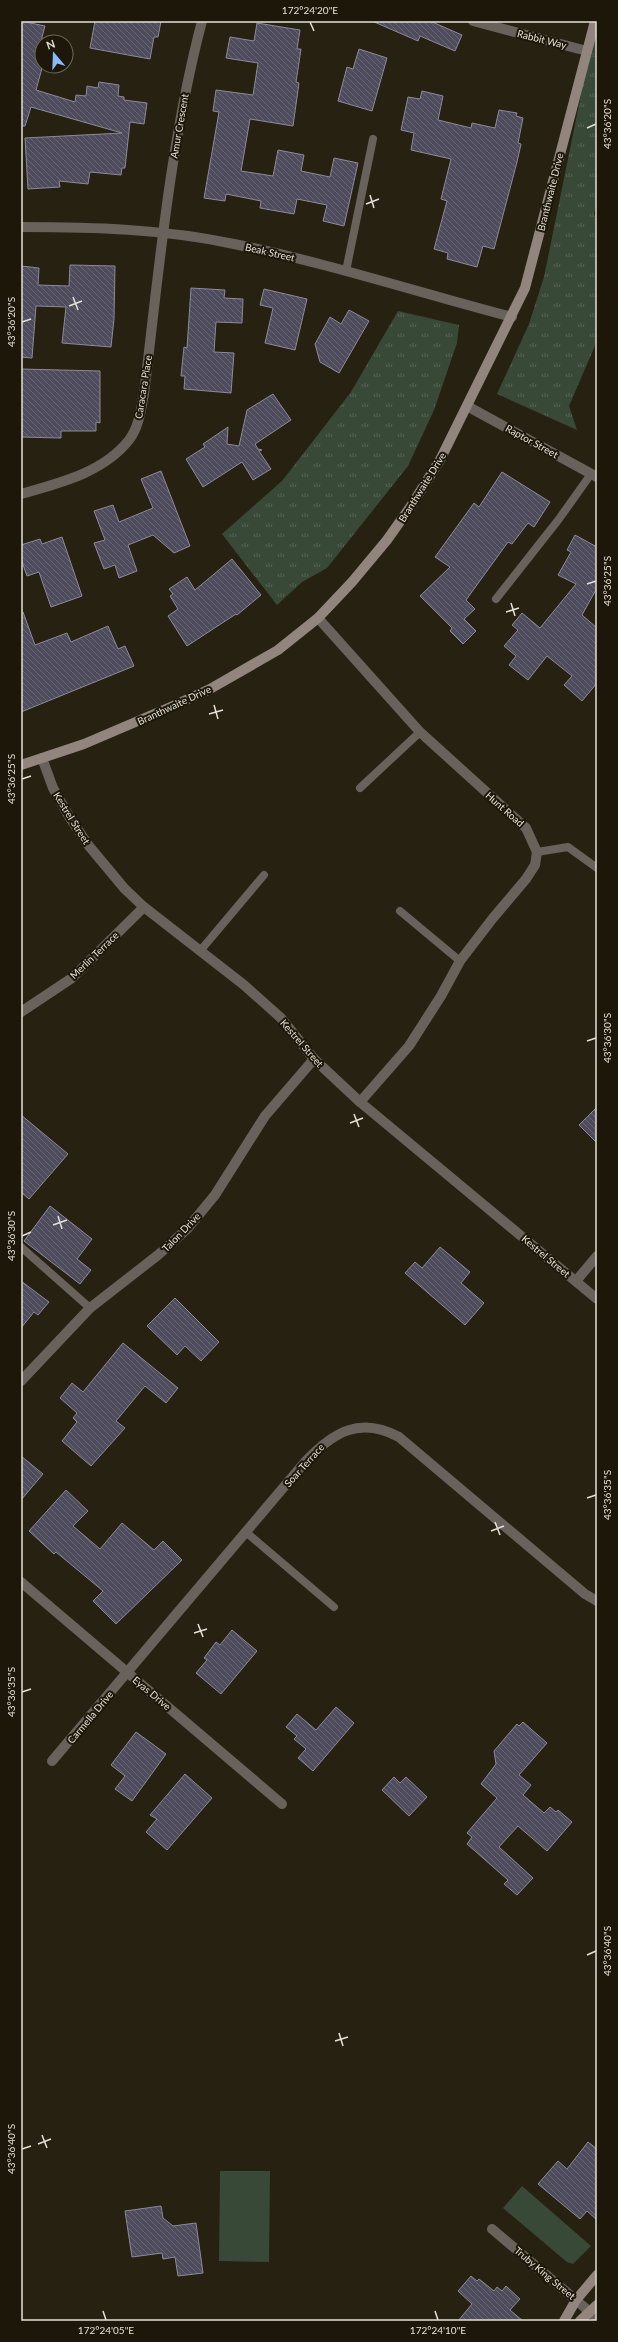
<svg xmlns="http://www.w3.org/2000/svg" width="618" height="2342" viewBox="0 0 618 2342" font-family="Lato,sans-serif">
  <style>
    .grass { fill: #394938 }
    .park { fill: url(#park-tufts) }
    .building { fill: url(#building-back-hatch); stroke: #8c899c }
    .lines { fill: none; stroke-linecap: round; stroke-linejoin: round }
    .lane { stroke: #68615c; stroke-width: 8 }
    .street { stroke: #68615c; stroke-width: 10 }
    .secondary { stroke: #91857d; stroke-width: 10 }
    .ticks { fill: none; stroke: #e4e1d7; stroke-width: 1.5 }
    .labels { text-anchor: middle; stroke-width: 4; stroke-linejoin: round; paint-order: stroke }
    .street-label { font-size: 10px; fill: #e4e1d7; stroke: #1d1709 }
    .neatline { fill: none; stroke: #e4e1d7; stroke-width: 1.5 }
    .ticks-label { font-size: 10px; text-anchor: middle; fill: #e4e1d7 }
  </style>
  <defs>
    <pattern id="park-tufts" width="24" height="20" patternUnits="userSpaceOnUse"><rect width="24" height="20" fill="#394938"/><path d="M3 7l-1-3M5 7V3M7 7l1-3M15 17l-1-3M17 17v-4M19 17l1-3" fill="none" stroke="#566354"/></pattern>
    <pattern id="building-back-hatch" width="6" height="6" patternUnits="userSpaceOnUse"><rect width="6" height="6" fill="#4e4c5c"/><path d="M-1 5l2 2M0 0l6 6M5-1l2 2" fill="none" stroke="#676673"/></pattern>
  </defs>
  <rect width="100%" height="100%" fill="#272112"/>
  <g class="grass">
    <path d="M220,2171H270L269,2262L219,2261Z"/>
    <path d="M522,2186L591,2246L573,2264L567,2262L503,2208Z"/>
  </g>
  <g class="park">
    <path d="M596,21L597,203L594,214L597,221V341L569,406L577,430L497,394L529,324L544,277Z"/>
    <path d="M398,311L459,325L457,343L434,410L408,466L327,568L302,582L277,605L222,534L282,481L351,392Z"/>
  </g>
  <g class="building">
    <path d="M21,21L45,26L42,37V68L36,90L75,102L76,95L86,96L87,86L98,88L99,82L119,85L118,96L124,97V100L147,103L144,124L130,122L125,168H122L121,175L90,172L88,184L59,181L60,187L28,189L25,138L122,133L31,107L25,126H21Z"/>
    <path d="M95,21H161L158,37H154L150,59L90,48Z"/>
    <path d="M372,21H430L462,35L455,51L420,36L418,41Z"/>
    <path d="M257,23L300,30L297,49H301L296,82L299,83L293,126L250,119L241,171L273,176L278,150L304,155L301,171L330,177L334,158L358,163L344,226L323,221L327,205L297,199L294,214L260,208L261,201L226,194L225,201L204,198L219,112L213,111L216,90L253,95L258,63L226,58L230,37L254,41Z"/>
    <path d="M359,49L387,58L372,111L338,101L347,67L353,69Z"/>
    <path d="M422,91L443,96L438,120L471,128L472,123L495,128L499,110L517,113L516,116L523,118L518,143L521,144L517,162L494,249L483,246L477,267L447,259L448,253L434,249L447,201L441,199L451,159L411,150L414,133L401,130L408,97L420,99Z"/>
    <path d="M70,265L115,266L114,319L111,347L62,343L66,307L36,306L32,358L21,357V266L39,268L38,285L69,286Z"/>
    <path d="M191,288L225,290L224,298L243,299L242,323L216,322L214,352L234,353L231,393L184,389L185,376H181L184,347L187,348Z"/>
    <path d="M264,289L307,299L295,350L265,343L273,308L260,305Z"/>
    <path d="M349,310L369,321L339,373L320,362L315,344L330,317L341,324Z"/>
    <path d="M21,369L100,371V423L96,422V431H61V438L21,437Z"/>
    <path d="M273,394L291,420L255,444L258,449L262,450L259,451L271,469L253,480L242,462L203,487L186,459L205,447L203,444L228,427L227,444L239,446L247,410Z"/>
    <path d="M161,471L190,546L174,553L153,535L128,545L137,571L119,578L115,565L104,569L94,543L105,540L94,511L113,505L119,522L153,508L141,479Z"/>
    <path d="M502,472L550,502L534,527L528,523L512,544L508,542L466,600L475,609L464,619L476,631L463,644L450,631L452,628L420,596L450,567L435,557L474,503L479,507Z"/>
    <path d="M575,535L597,547V588L582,615L597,628V683L582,701L564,685L572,676L547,656L528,680L509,665L516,656L504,646L518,630L512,625L522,613L540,628L576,584L558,575L571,552L567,550Z"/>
    <path d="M62,537L82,596L51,607L39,572L27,576L21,559V545L40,539L42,544Z"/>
    <path d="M232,559L261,595L237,615L236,614L187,646L168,616L178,609L170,596L173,594L169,589L187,577L195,590Z"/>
    <path d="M21,612H23L35,645L67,633L71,642L108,626L118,649L125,646L134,666L21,712Z"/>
    <path d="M597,1107V1143L579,1125Z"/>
    <path d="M21,1115L68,1154L29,1199L21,1192Z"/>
    <path d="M50,1206L92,1239L77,1259L91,1270L80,1284L24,1241Z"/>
    <path d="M440,1247L470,1272L461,1283L484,1303L465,1325L405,1273L415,1262L422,1268Z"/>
    <path d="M21,1281L49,1302L38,1315L34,1312L21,1328Z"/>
    <path d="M175,1298L219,1342L201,1361L185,1346L177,1355L147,1326Z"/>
    <path d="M123,1343L178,1388L166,1403L145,1386L116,1421L125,1428L91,1466L62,1441L77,1422L73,1418L77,1413L60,1398L72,1383L83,1392Z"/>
    <path d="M21,1456L43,1474L21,1500Z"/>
    <path d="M66,1490L88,1511L73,1526L100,1549L122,1523L154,1550L163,1541L182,1560L116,1624L93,1601L103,1591L56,1552L54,1554L29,1531Z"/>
    <path d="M232,1630L257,1651L221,1694L196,1673L207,1660L204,1658L216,1642L220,1645Z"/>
    <path d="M336,1707L354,1723L313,1771L298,1758L306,1749L294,1739L297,1736L286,1727L297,1714L316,1730Z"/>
    <path d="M523,1722L547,1743L519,1775L531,1785L523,1795L544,1813L550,1807L556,1812L558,1810L572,1822L547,1851L518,1826L499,1847L533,1878L517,1895L504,1884L508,1880L467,1844L472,1837L467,1833L497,1798L481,1784L496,1764L494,1751L517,1724L519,1726Z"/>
    <path d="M136,1732L166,1754L132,1801L115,1789L125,1776L111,1765Z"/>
    <path d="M185,1774L212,1798L167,1850L146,1832L157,1819L150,1815Z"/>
    <path d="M394,1777L400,1783L406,1777L427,1797L409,1816L382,1790Z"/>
    <path d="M588,2142L597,2149V2220L587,2211L580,2219L538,2184L558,2161L567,2169Z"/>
    <path d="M161,2206L163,2218L173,2226L196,2223L203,2273L178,2276L175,2257L163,2259L162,2253L132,2257L125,2211Z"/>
    <path d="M471,2276L477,2281L479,2279L494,2291L497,2287L502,2291L506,2286L520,2299L510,2310L523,2321H458L472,2304L458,2291Z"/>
  </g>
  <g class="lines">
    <g class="lane">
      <path d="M346,271L373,139"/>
      <path d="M496,599L559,519L591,474"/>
      <path d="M360,788L420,732"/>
      <path d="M537,852L568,847L597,868"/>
      <path d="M400,911L460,961"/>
      <path d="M200,951L264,875"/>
      <path d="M21,1247L90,1308"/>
      <path d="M247,1533L334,1607"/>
    </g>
    <g class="street">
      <path d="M473,21L587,51"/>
      <path d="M21,227C93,227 164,229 234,244C328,263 420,293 512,317"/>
      <path d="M467,406L597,477"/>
      <path d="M21,494C59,483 103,473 129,440C139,427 141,409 144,394C159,269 170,143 202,21"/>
      <path d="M318,618L420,732L526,828L537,852L535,865L526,879L493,918L460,961L441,996L409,1046L360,1102"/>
      <path d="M42,758L53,788L70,818L89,846L124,888L144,907L244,985L281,1018L314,1059L360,1102L597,1299"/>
      <path d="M21,1012L72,978L144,907"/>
      <path d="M576,1281L597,1256"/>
      <path d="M21,1381L90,1308L158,1255L187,1229L215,1195L265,1116L314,1059"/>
      <path d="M21,1582L282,1804"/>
      <path d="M52,1761L305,1462C333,1432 360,1416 399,1437L585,1594L597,1601"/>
      <path d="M492,2229L597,2318"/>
    </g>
    <g class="secondary">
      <path d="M21,765L84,744L173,706L210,689L278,650L318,618L352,582L387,540L411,506L440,460L525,288L595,21"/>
      <path d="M564,2321L576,2300L597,2275"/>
      <path d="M580,2321L597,2305"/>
    </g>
  </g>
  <path class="ticks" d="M310,22L314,31M587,128L596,124M370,195L374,208M366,204L379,199M73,297L78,310M69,306L82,301M22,322L31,319M587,584L596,581M511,603L515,616M506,612L519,608M214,705L218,719M209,714L223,710M22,779L31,776M587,1041L596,1038M354,1114L359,1127M350,1123L363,1118M58,1216L62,1229M53,1225L67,1220M22,1236L31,1232M587,1498L596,1495M495,1522L500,1535M491,1531L504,1526M198,1624L203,1637M194,1633L207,1629M22,1692L31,1689M587,1955L596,1951M339,2033L343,2046M335,2041L348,2037M42,2135L47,2148M38,2144L51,2139M22,2149L31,2146M103,2311L106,2320M435,2311L438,2320"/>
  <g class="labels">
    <g class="street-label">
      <text transform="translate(542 39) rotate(14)" y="4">Rabbit Way</text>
      <text transform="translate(179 126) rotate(-80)" y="4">Amur Crescent</text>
      <text transform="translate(550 192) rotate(-76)" y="4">Branthwaite Drive</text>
      <text transform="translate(270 252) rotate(13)" y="4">Beak Street</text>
      <text transform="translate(143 387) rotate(-81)" y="4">Caracara Place</text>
      <text transform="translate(532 441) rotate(29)" y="4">Raptor Street</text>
      <text transform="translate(422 487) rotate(-58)" y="4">Branthwaite Drive</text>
      <text transform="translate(174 705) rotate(-25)" y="4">Branthwaite Drive</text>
      <text transform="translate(505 809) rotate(41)" y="4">Hunt Road</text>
      <text transform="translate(72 818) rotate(58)" y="4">Kestrel Street</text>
      <text transform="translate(94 955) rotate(-44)" y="4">Merlin Terrace</text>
      <text transform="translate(302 1043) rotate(49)" y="4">Kestrel Street</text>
      <text transform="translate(181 1232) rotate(-46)" y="4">Talon Drive</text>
      <text transform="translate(546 1256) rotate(40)" y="4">Kestrel Street</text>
      <text transform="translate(304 1465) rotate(-48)" y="4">Soar Terrace</text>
      <text transform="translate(152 1693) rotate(40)" y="4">Eyas Drive</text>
      <text transform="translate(90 1717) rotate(-50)" y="4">Carmella Drive</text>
      <text transform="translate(545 2273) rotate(40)" y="4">Truby King Street</text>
    </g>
  </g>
  <rect width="618" height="2342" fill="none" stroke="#1d1709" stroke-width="44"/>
  <g transform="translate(54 54) rotate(341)"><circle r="19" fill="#1d1709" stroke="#6d685b"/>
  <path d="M0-3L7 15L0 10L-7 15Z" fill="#89bafc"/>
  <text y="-6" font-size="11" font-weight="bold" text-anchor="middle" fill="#e4e1d7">N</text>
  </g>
  <rect x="22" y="22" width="574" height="2298" class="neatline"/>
  <g class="ticks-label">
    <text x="310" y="14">172°24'20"E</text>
    <text transform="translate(607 124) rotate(-90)" y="4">43°36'20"S</text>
    <text transform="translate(11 322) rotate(-90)" y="4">43°36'20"S</text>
    <text transform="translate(607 581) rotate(-90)" y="4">43°36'25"S</text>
    <text transform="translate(11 779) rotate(-90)" y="4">43°36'25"S</text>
    <text transform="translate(607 1038) rotate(-90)" y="4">43°36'30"S</text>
    <text transform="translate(11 1236) rotate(-90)" y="4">43°36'30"S</text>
    <text transform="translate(607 1495) rotate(-90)" y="4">43°36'35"S</text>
    <text transform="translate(11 1692) rotate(-90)" y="4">43°36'35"S</text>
    <text transform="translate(607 1951) rotate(-90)" y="4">43°36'40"S</text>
    <text transform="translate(11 2149) rotate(-90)" y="4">43°36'40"S</text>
    <text x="106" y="2334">172°24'05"E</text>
    <text x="438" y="2334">172°24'10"E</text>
  </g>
</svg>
